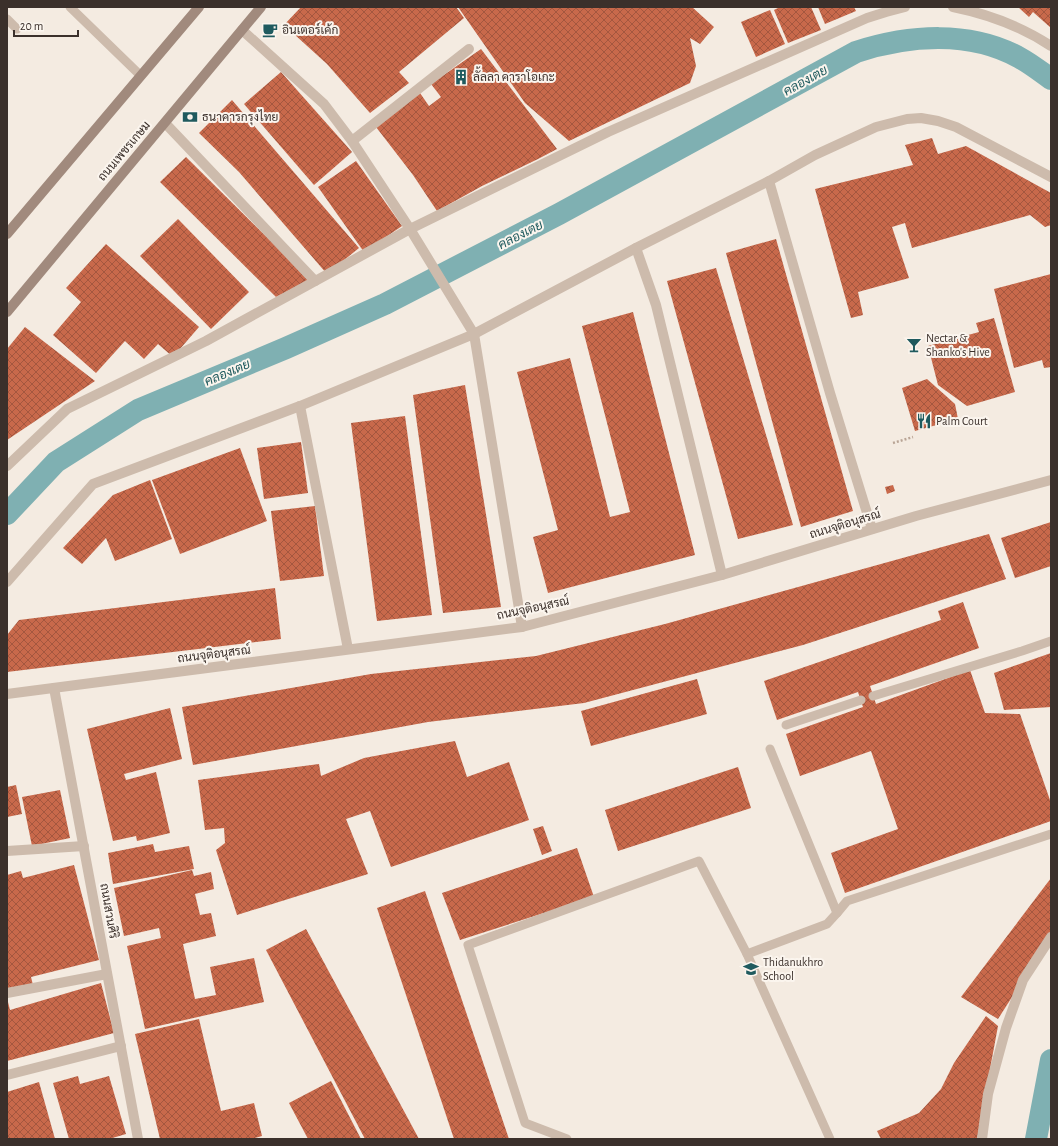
<svg xmlns="http://www.w3.org/2000/svg" width="1058" height="1146" viewBox="0 0 1058 1146" font-family="'Alegreya Sans',Sarabun,sans-serif">
  <style>
    .lines { fill: none; stroke-linecap: round; stroke-linejoin: round }
    .canal { stroke: #7fb0b2; stroke-width: 22 }
    .building { fill: url(#building-cross-hatch) }
    .path { stroke: #b9a596; stroke-width: 2.5; stroke-dasharray: 2 2; stroke-linecap: butt }
    .service { stroke: #cdbbac; stroke-width: 9 }
    .minor { stroke: #cdbbac; stroke-width: 10 }
    .tertiary { stroke: #cdbbac; stroke-width: 10 }
    .secondary { stroke: #a18a7d; stroke-width: 10 }
    .labels { text-anchor: middle; stroke-width: 4; stroke-linejoin: round; paint-order: stroke }
    .poi-label { font-size: 12px; fill: #3b302b; stroke: #fbf5ee; text-anchor: start }
    .street-label { font-size: 12px; fill: #3b302b; stroke: #fbf5ee }
    .water-label { font-size: 13px; font-style: italic; fill: #1f5a5e; stroke: #fbf5ee }
  </style>
  <defs>
    <pattern id="building-cross-hatch" width="8" height="8" patternUnits="userSpaceOnUse"><rect width="8" height="8" fill="#c8694b"/><path d="M0 0l8 8M0 8l8-8" fill="none" stroke="#a4573f"/></pattern>
  </defs>
  <rect width="100%" height="100%" fill="#f4ebe1"/>
  <g class="lines">
    <g class="canal">
      <path d="M7,514L56,462L138,410L286,348L385,304L559,214L856,52C909,35 970,30 1020,58C1031,64 1041,72 1051,79"/>
      <path d="M1036,1139L1051,1060"/>
    </g>
  </g>
  <g class="building">
    <path d="M301,7H456L464,18L399,72L409,83L370,113L327,64L284,25Z"/>
    <path d="M458,7H692L714,27L700,44L690,38L696,66L690,83L569,141L525,103Z"/>
    <path d="M780,7H811L821,30L788,43L774,10Z"/>
    <path d="M818,7H854L856,11L825,24Z"/>
    <path d="M1018,7H1051V28L1033,12L1029,17Z"/>
    <path d="M770,10L785,44L756,57L741,22Z"/>
    <path d="M481,49L557,149L538,159L482,186L437,211L413,175L376,127L420,93L429,106L441,97L431,84Z"/>
    <path d="M281,72L352,152L314,185L244,104Z"/>
    <path d="M232,100L359,248L327,274L239,172L199,133Z"/>
    <path d="M932,138L938,154L966,146L1051,193V225L1045,227L1030,215L912,248L905,223L892,227L909,278L858,292L863,315L851,318L815,189L913,165L905,145Z"/>
    <path d="M186,157L310,280L276,297L160,182Z"/>
    <path d="M356,161L402,226L364,252L318,187Z"/>
    <path d="M178,219L249,292L211,329L140,256Z"/>
    <path d="M776,239L853,511L801,527L726,253Z"/>
    <path d="M106,244L199,327L173,357L158,344L144,359L125,341L96,373L53,335L81,302L66,288Z"/>
    <path d="M716,268L793,525L738,539L667,281Z"/>
    <path d="M1051,274V367L1044,368L1042,360L1014,368L994,289Z"/>
    <path d="M633,312L695,555L548,593L533,537L558,530L517,372L570,358L610,517L630,512L582,326Z"/>
    <path d="M994,318L1015,392L967,406L938,385L928,346L979,332L976,323Z"/>
    <path d="M25,327L95,381L7,440V349Z"/>
    <path d="M927,379L955,404L958,419L915,431L902,388Z"/>
    <path d="M465,385L501,607L443,613L413,395Z"/>
    <path d="M405,416L432,615L377,621L351,423Z"/>
    <path d="M301,442L308,493L264,499L257,448Z"/>
    <path d="M240,448L267,521L180,554L152,480Z"/>
    <path d="M150,480L172,539L115,561L106,538L82,564L63,548L113,495Z"/>
    <path d="M893,485L895,491L887,494L885,487Z"/>
    <path d="M315,506L324,576L280,581L271,511Z"/>
    <path d="M1051,522V566L1015,578L1001,538Z"/>
    <path d="M989,534L1006,579L803,645L584,703L428,722L193,765L182,707L371,674L536,656L665,624Z"/>
    <path d="M275,588L281,639L7,672V635L19,620Z"/>
    <path d="M963,602L979,648L870,686L876,704L970,670L985,713L1020,714L1051,803V821L845,893L831,853L898,829L871,751L800,776L786,734L863,707L858,692L777,720L764,681L941,620L938,611Z"/>
    <path d="M1051,653V707L1004,710L994,673Z"/>
    <path d="M697,679L707,714L591,746L581,711Z"/>
    <path d="M170,708L182,759L124,774L126,780L156,772L170,833L137,841L136,836L113,841L87,729Z"/>
    <path d="M455,741L467,777L509,762L529,820L391,867L370,811L346,819L368,874L237,915L216,850L225,843L224,828L205,830L198,780L319,764L321,776L364,758Z"/>
    <path d="M738,767L751,808L618,851L605,810Z"/>
    <path d="M16,785L22,814L7,817V787Z"/>
    <path d="M60,790L70,838L32,846L22,797Z"/>
    <path d="M543,826L552,851L542,855L533,829Z"/>
    <path d="M153,844L155,852L189,846L194,869L113,884L108,853Z"/>
    <path d="M577,848L594,897L460,940L442,893Z"/>
    <path d="M74,865L99,960L31,977L33,985L7,991V875L21,871L23,878Z"/>
    <path d="M192,870L194,876L211,872L214,889L195,894L200,915L211,913L216,936L183,944L195,999L216,995L210,967L254,958L264,1002L145,1029L127,946L161,938L159,928L124,936L114,888Z"/>
    <path d="M1051,878V936L998,1019L961,997Z"/>
    <path d="M425,891L509,1139H454L377,908Z"/>
    <path d="M306,929L419,1139H365L266,950Z"/>
    <path d="M101,983L114,1033L7,1061V1002H8L10,1010Z"/>
    <path d="M986,1016L998,1026L977,1139H881L877,1131L919,1113L941,1089L954,1063Z"/>
    <path d="M199,1019L221,1111L254,1103L262,1136L251,1139H160L135,1034Z"/>
    <path d="M78,1076L80,1084L109,1076L126,1134L109,1139H69L53,1083Z"/>
    <path d="M331,1081L361,1139H308L289,1103Z"/>
    <path d="M39,1082L55,1139H7V1092Z"/>
  </g>
  <g class="lines">
    <path class="path" d="M893,443L913,437"/>
    <g class="service">
      <path d="M70,7L140,75"/>
      <path d="M7,19L17,29"/>
      <path d="M873,696L1022,651L1051,641"/>
      <path d="M786,725L861,700"/>
      <path d="M837,913L847,901L1051,834"/>
      <path d="M747,954L827,924L837,913L770,749"/>
      <path d="M567,1139L525,1123L468,945L699,861L747,954L830,1139"/>
    </g>
    <g class="minor">
      <path d="M953,7C988,14 1022,27 1051,46"/>
      <path d="M165,123L315,281"/>
      <path d="M352,141L469,49"/>
      <path d="M769,181L830,393L872,529"/>
      <path d="M636,248L656,305L722,575"/>
      <path d="M300,406L348,649"/>
      <path d="M7,466L67,409L206,341L410,229L608,132L867,18L886,12L905,7"/>
      <path d="M7,582L93,484L300,406L474,334L636,248L769,181L815,155L876,127L907,119L921,118L938,121L956,127L1051,177"/>
      <path d="M54,688L138,1139"/>
      <path d="M7,851L84,846"/>
      <path d="M7,993L107,974"/>
      <path d="M7,1075L121,1046"/>
      <path d="M982,1139L988,1094L1006,1028L1023,980L1051,937"/>
    </g>
    <g class="tertiary">
      <path d="M242,30L324,104L352,141L410,229L474,334L522,627"/>
      <path d="M7,694L522,627L722,575L916,516L1051,480"/>
    </g>
    <g class="secondary">
      <path d="M7,234L199,7"/>
      <path d="M7,312L261,7"/>
    </g>
  </g>
  <defs>
    <g id="cafe-bare" transform="scale(1.2)"><path d="M-5.5-4.5H6V0H3Q3 3.5 0 3.5H-2.5Q-5.5 3.5-5.5 0ZM3-3.2v2h1.7v-2ZM-6 4.5H4V6H-6Z" fill="#1f5a5e" stroke="#fbf5ee" stroke-width="2.5" paint-order="stroke"/></g>
    <g id="building-bare" transform="scale(1.2)"><path d="M-4-6H4V6H1V3H-1V6H-4ZM-2.5-4.3h1.7v1.8h-1.7ZM.8-4.3h1.7v1.8H.8ZM-2.5-1h1.7V.8h-1.7ZM.8-1h1.7V.8H.8Z" fill="#1f5a5e" stroke="#fbf5ee" stroke-width="2.5" paint-order="stroke"/></g>
    <g id="bank-bare" transform="scale(1.2)"><path d="M-6-4H6V4H-6ZM0-2.3a2.3 2.3 0 1 0 0 4.6a2.3 2.3 0 1 0 0-4.6Z" fill="#1f5a5e" stroke="#fbf5ee" stroke-width="2.5" paint-order="stroke"/></g>
    <g id="bar-bare" transform="scale(1.2)"><path d="M-6-5H6L.8 .8V4.5H3.5V6h-7V4.5H-.8V.8Z" fill="#1f5a5e" stroke="#fbf5ee" stroke-width="2.5" paint-order="stroke"/></g>
    <g id="restaurant-bare" transform="scale(1.2)"><path d="M-5-6h1v4h1v-4h1v4h1v-4h1v5L-1.5 .5V6h-2V.5L-5-1ZM5-6V6H3V1.5H1.5Q1.5-4 5-6Z" fill="#1f5a5e" stroke="#fbf5ee" stroke-width="2.5" paint-order="stroke"/></g>
    <g id="school-bare" transform="scale(1.2)"><path d="M0-5L7-2L0 1L-7-2ZM-4 1L0 2.5L4 1V4Q0 6-4 4Z" fill="#1f5a5e" stroke="#fbf5ee" stroke-width="2.5" paint-order="stroke"/></g>
  </defs>
  <g fill-rule="evenodd">
    <use href="#cafe-bare" x="270" y="30"/>
    <use href="#building-bare" x="461" y="77"/>
    <use href="#bank-bare" x="190" y="117"/>
    <use href="#bar-bare" x="914" y="345"/>
    <use href="#restaurant-bare" x="924" y="421"/>
    <use href="#school-bare" x="751" y="969"/>
  </g>
  <g class="labels">
    <g class="poi-label">
      <text x="282" y="34">อินเตอร์เค้ก</text>
      <text x="473" y="81">ลั้ลลา คาราโอเกะ</text>
      <text x="202" y="121">ธนาคารกรุงไทย</text>
      <text x="926" y="342">Nectar &amp;<tspan x="926" dy="14">Shanko's Hive</tspan></text>
      <text x="936" y="425">Palm Court</text>
      <text x="763" y="966">Thidanukhro<tspan x="763" dy="14">School</tspan></text>
    </g>
    <g class="street-label">
      <text transform="translate(124 151) rotate(-50)" y="4">ถนนเพชรเกษม</text>
      <text transform="translate(845 524) rotate(-17)" y="4">ถนนจุติอนุสรณ์</text>
      <text transform="translate(533 608) rotate(-12)" y="4">ถนนจุติอนุสรณ์</text>
      <text transform="translate(214 654) rotate(-7)" y="4">ถนนจุติอนุสรณ์</text>
      <text transform="translate(109 911) rotate(80)" y="4">ถนนสวนศิริ</text>
    </g>
    <g class="water-label">
      <text transform="translate(805 80) rotate(-29)" y="5">คลองเตย</text>
      <text transform="translate(520 234) rotate(-27)" y="5">คลองเตย</text>
      <text transform="translate(227 372) rotate(-23)" y="5">คลองเตย</text>
    </g>
  </g>
  <rect width="1058" height="1146" fill="none" stroke="#3b302b" stroke-width="16"/>
  <path d="M14 30v6h64v-6" fill="none" stroke="#3b302b" stroke-width="2"/>
  <text x="20" y="30" font-size="12" fill="#3b302b" stroke="#fbf5ee" stroke-width="3" paint-order="stroke">20 m</text>
</svg>
